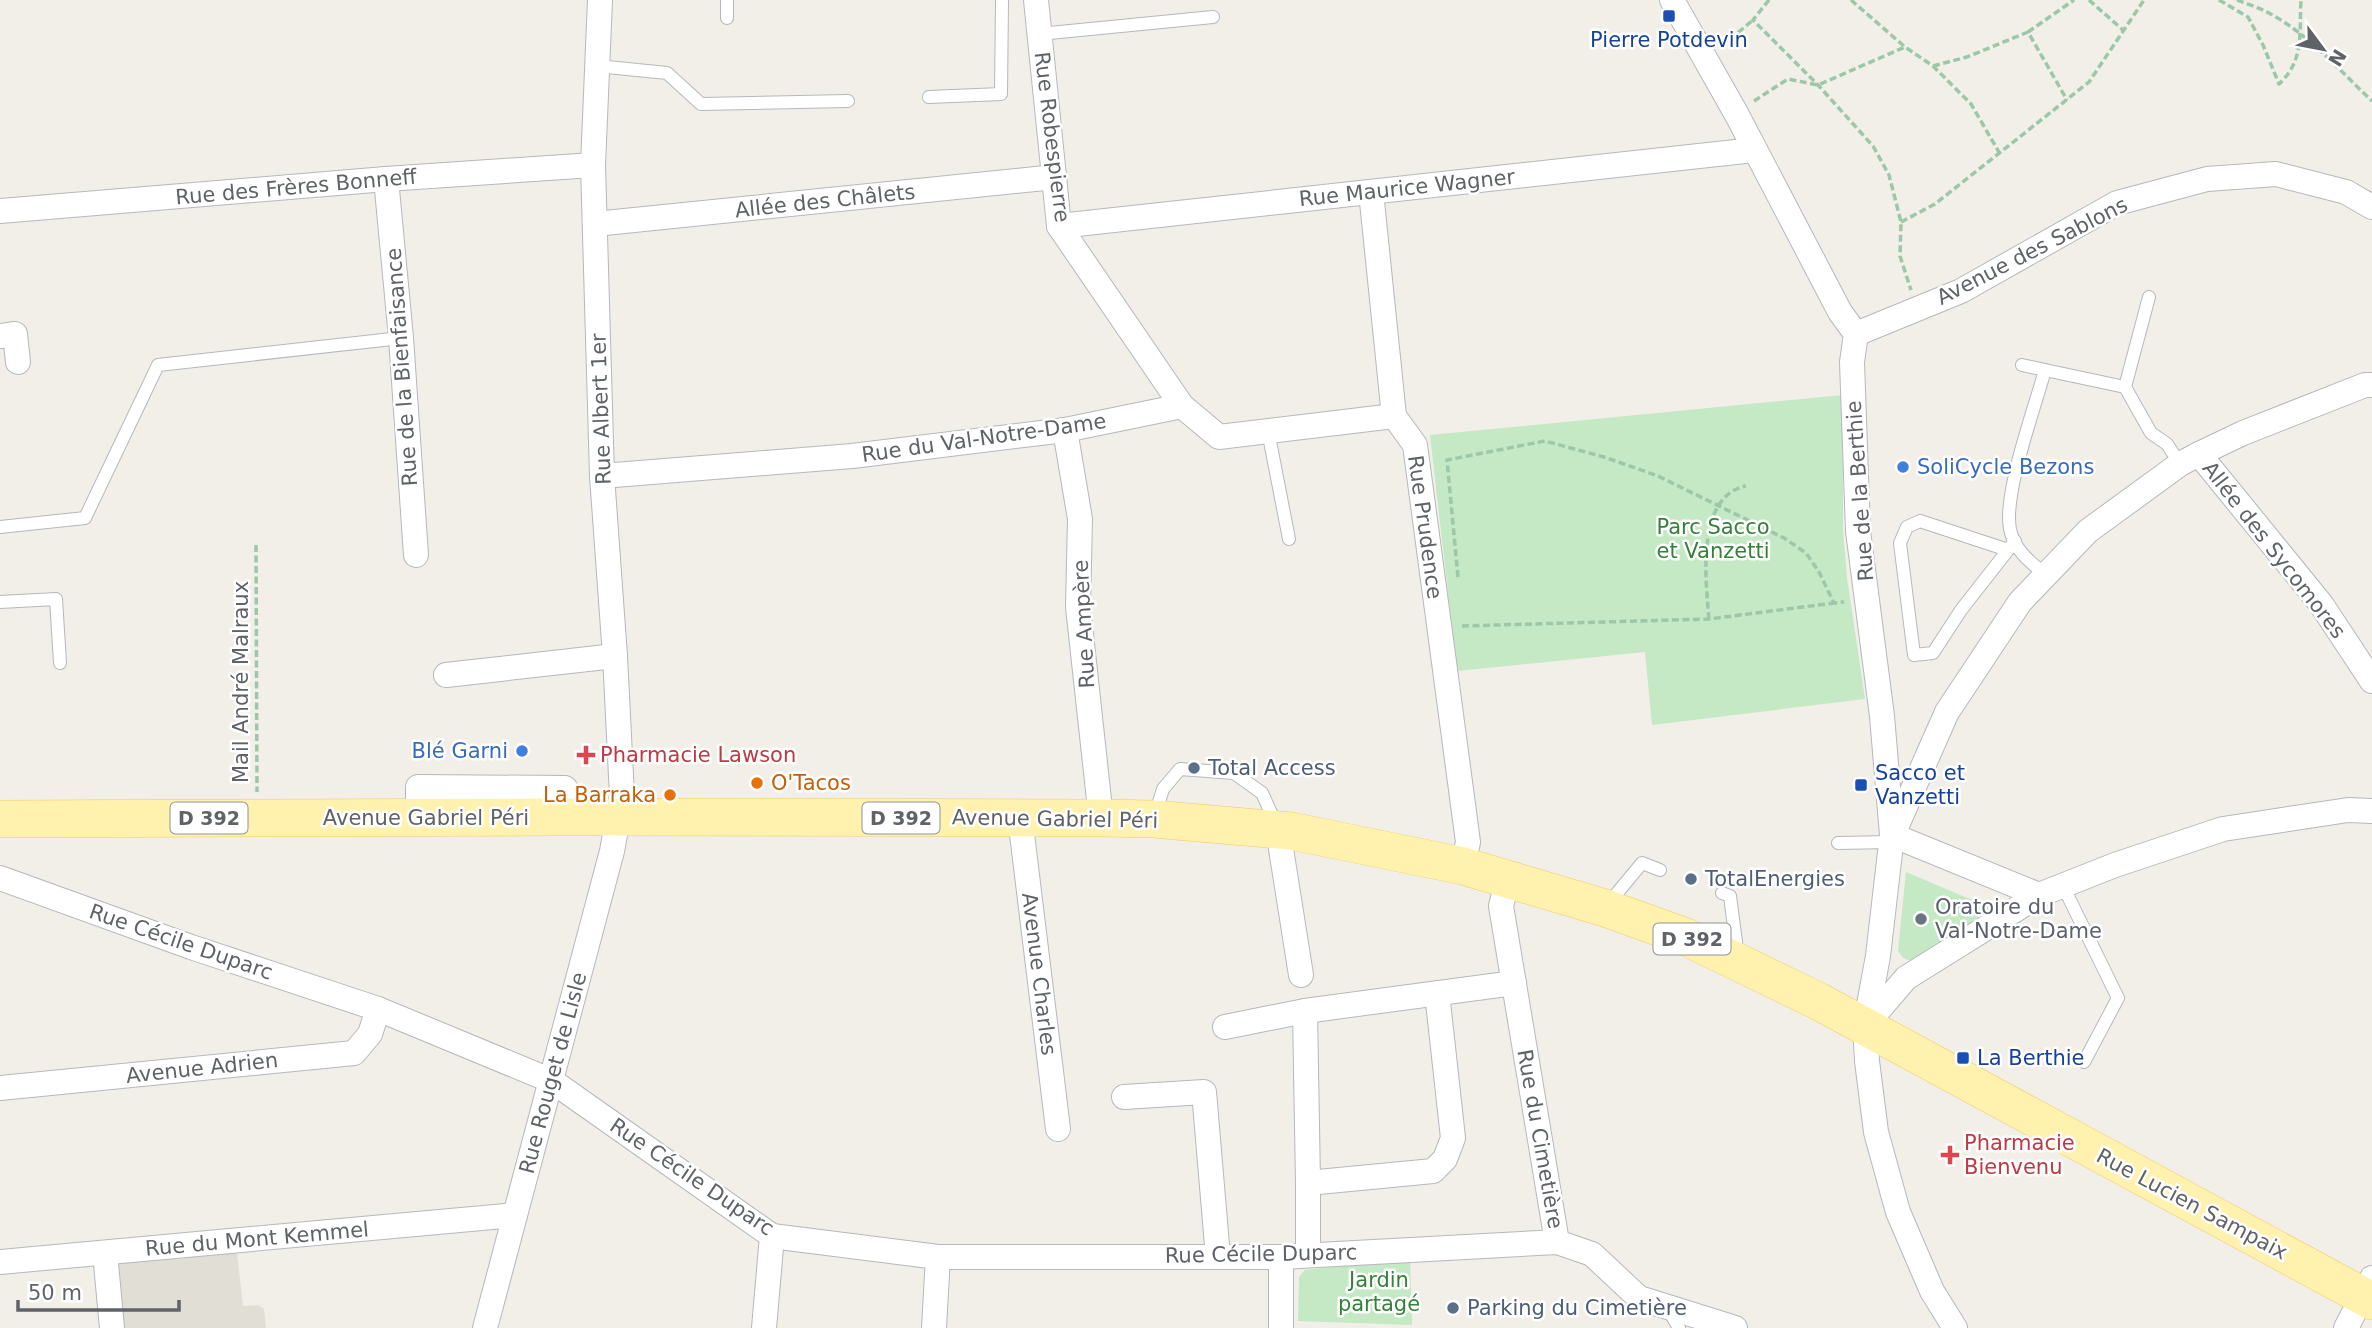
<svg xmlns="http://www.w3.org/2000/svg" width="2372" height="1328" viewBox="0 0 2372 1328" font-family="'DejaVu Sans',sans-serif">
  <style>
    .education { fill: #e1ded6 }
    .green { fill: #c5e8c5 }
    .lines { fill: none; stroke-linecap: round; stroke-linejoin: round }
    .service-casing { stroke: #b5b8bc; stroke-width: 14 }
    .minor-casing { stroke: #b5b8bc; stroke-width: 26 }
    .primary-casing { stroke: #f2c960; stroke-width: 38 }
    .path { stroke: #9cc7a9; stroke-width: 3.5; stroke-dasharray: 7 3.5; stroke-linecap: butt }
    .service { stroke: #fff; stroke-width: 12 }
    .minor { stroke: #fff; stroke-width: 24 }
    .primary { stroke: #fff2af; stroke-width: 37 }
    .transit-dot { fill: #1a4fb4; stroke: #fff; stroke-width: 2.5 }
    .shop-dot { fill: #3f7fe0; stroke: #fff; stroke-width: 2.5 }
    .health-dot { fill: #e0444e; stroke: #fff; stroke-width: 2.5 }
    .service-dot { fill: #5c6f8a; stroke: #fff; stroke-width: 2.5 }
    .food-dot { fill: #e8710a; stroke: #fff; stroke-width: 2.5 }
    .worship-dot { fill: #6b7280; stroke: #fff; stroke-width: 2.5 }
    .labels { text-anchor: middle; stroke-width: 5; stroke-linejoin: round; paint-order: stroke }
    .shield { fill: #fff; stroke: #8f9295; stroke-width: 2 }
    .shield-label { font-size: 19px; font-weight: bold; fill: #5f6368 }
    .transit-label { font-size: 21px; fill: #164399; stroke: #fff; text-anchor: start }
    .street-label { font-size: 21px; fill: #5f6368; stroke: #fff }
    .shop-label { font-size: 21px; fill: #366cbe; stroke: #fff; text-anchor: start }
    .park-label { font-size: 21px; fill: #348238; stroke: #fff }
    .health-label { font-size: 21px; fill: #be3a42; stroke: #fff; text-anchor: start }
    .service-label { font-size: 21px; fill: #4e5e75; stroke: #fff; text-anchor: start }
    .food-label { font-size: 21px; fill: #c56008; stroke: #fff; text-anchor: start }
    .worship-label { font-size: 21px; fill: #5b616d; stroke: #fff; text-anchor: start }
  </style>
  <rect width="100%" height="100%" fill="#f1efe8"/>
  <path class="education" d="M237,1252L243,1306L258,1305L264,1309L266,1328H122L115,1258L183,1259L188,1256Z"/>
  <g class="green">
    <path d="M1843,395V531L1847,578L1865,699L1652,725L1645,652L1457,671L1430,435Z"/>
    <path d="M1906,872L1991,908L1919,959C1908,961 1904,961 1898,951Z"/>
    <path d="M1410,1258L1412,1325L1298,1321L1299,1277L1305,1270Z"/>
  </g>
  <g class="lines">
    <g class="service-casing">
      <g id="service">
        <path d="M727,0V18"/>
        <path d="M1039,34L1213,17"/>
        <path d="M597,66L667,73L701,104L848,101"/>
        <path d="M929,97L1001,94L1002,0"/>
        <path d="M2022,365L2045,370"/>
        <path d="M2125,387L2149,297"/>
        <path d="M1268,431L1289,539"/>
        <path d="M0,527L85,518L158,365L401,338"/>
        <path d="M2008,550L1920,521L1907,527L1900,543L1914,655L1933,653L1961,610L2008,550L2015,541"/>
        <path d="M2046,575C2030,562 2014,550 2010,529C2003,494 2035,407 2045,370L2125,387L2151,433L2167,444L2180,464"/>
        <path d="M0,602L56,599L60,663"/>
        <path d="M1155,815L1163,789L1180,769L1234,773L1262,793L1277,826"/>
        <path d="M1838,843L1891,842"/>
        <path d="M2063,886L2118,998L2084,1062"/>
        <path d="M1722,893L1730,896L1738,957"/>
        <path d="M1608,904L1642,863L1660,870"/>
        <path d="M1668,1309L1679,1328"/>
      </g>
    </g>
    <g class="minor-casing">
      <g id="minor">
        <path d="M1036,0L1059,226L1182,406"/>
        <path d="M1672,0L1737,115L1840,312L1856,334L1852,362L1858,531L1882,716L1892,835L1878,956L1865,1026L1867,1061L1876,1132L1898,1212L1932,1291L1955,1328"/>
        <path d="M386,179L401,338L416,555"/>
        <path d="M1371,192L1394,416L1415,445L1468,842L1463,866"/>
        <path d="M0,211L386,179L593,165"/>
        <path d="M595,224L1055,177"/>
        <path d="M1059,226L1754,150"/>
        <path d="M1856,334L1961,291L2117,203L2207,179L2276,174L2346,192L2372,207"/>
        <path d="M0,336L15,334L18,362"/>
        <path d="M1065,430L1080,519L1078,607L1101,818"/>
        <path d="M2199,454L2321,604L2372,681"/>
        <path d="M602,476L852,456L1065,430L1182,406L1219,437L1394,416"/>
        <path d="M446,675L615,656"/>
        <path d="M418,817V787L565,788V817"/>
        <path d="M1020,818L1058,1129"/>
        <path d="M1278,830L1301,975"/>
        <path d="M1894,832L1947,712L2020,602L2088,531L2180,464L2199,454L2243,433L2365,385H2372"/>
        <path d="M1892,835L2039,895"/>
        <path d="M0,878L191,947L378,1009L552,1081L772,1236L938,1257H1281L1557,1242"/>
        <path d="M1508,879L1501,906L1557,1242L1592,1254L1639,1298L1735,1328"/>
        <path d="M1437,993L1453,1138L1445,1159L1433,1171L1308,1183L1305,1011C1374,1002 1444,993 1514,983"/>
        <path d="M1865,1026L1906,978L2039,895L2115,865L2223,829L2348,810L2372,811"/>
        <path d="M1225,1027L1305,1011"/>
        <path d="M0,1088L354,1053L370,1034L378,1009"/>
        <path d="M1124,1097L1204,1092L1218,1257"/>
        <path d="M105,1253L112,1328"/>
        <path d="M1308,1255V1183"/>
        <path d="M1281,1257V1328"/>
        <path d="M0,1262L515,1215"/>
        <path d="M485,1328L612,851L622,796L615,656L602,476L593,165L600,0"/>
        <path d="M764,1328L772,1236"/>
        <path d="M934,1328L938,1257"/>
        <path d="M2346,1328L2372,1278"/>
      </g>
    </g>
    <g class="primary-casing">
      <path id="primary" d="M0,819L565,817L1101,818L1154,819L1291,831L1463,866L1605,908L1686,937L1818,1001L2372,1301"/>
    </g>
    <g class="path">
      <path d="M1769,0L1753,20L1818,85L1873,146L1889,175L1901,222L1900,256L1911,290"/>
      <path d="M1851,0L1905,47L1933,66L1971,104L2000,154"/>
      <path d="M2089,0L2123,30"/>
      <path d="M2219,0L2248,17L2263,45L2279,84C2305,60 2299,32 2301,0"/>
      <path d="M2237,0C2247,4 2258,7 2267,12C2309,34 2339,70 2372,101"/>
      <path d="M2028,32L2074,0"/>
      <path d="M1722,46L1753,20"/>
      <path d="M1933,66L1967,57L2028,32L2067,100"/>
      <path d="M1754,101L1788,79L1818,85L1905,47"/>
      <path d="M1901,222L1935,204L2089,82L2144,0"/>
      <path d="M256,545L257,792"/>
      <path d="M1458,577L1447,460L1545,441L1604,457L1658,476L1784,538L1806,553L1819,572L1834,603L1844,602"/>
      <path d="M1709,619C1706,583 1695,496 1746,486"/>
      <path d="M1462,626L1709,619L1834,603"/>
    </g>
    <use href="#service" class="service"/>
    <use href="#minor" class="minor"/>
    <use href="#primary" class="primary"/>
  </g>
  <g class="transit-dot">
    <rect x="1662" y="9" width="14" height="14" rx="3.5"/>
    <rect x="1854" y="778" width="14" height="14" rx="3.5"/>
    <rect x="1956" y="1051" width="14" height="14" rx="3.5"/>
  </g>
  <g class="shop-dot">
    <circle cx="1903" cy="467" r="7"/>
    <circle cx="522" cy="751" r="7"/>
  </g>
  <g class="health-dot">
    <path d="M582.5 744.5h7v7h7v7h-7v7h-7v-7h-7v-7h7z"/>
    <path d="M1946.5 1144.5h7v7h7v7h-7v7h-7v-7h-7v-7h7z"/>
  </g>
  <g class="service-dot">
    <circle cx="1194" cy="768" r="7"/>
    <circle cx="1691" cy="879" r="7"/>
    <circle cx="1453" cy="1308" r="7"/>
  </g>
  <g class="food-dot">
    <circle cx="757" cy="783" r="7"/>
    <circle cx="670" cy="795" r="7"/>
  </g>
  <circle class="worship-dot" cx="1921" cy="919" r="7"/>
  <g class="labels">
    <g class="shield">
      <rect x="170.5" y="802.5" width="77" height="31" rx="5"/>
      <rect x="862.5" y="802.5" width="77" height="31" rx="5"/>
      <rect x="1653.5" y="923.5" width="77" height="31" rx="5"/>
    </g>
    <g class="shield-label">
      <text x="209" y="825">D 392</text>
      <text x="901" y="825">D 392</text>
      <text x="1692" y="946">D 392</text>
    </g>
    <g class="transit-label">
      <text x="1669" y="47" text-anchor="middle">Pierre Potdevin</text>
      <text x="1875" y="780">Sacco et<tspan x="1875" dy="24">Vanzetti</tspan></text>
      <text x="1977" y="1065">La Berthie</text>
    </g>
    <g class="street-label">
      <text transform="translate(1052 137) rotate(83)" y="7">Rue Robespierre</text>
      <text transform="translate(296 187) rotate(-5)" y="7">Rue des Frères Bonneff</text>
      <text transform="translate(1407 188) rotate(-6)" y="7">Rue Maurice Wagner</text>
      <text transform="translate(825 201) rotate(-6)" y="7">Allée des Châlets</text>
      <text transform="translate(2032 251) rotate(-27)" y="7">Avenue des Sablons</text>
      <text transform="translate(402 367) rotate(-94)" y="7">Rue de la Bienfaisance</text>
      <text transform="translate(601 409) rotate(-92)" y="7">Rue Albert 1er</text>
      <text transform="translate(984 438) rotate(-8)" y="7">Rue du Val-Notre-Dame</text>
      <text transform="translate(1860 491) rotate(-94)" y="7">Rue de la Berthie</text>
      <text transform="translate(1425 527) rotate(82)" y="7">Rue Prudence</text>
      <text transform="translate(2274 550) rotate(52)" y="7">Allée des Sycomores</text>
      <text transform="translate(1084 624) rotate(-93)" y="7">Rue Ampère</text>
      <text transform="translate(241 682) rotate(-90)" y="7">Mail André Malraux</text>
      <text x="426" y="825">Avenue Gabriel Péri</text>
      <text transform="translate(1055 819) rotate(1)" y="7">Avenue Gabriel Péri</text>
      <text transform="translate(181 942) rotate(19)" y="7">Rue Cécile Duparc</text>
      <text transform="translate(1039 974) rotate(83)" y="7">Avenue Charles</text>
      <text transform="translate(202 1068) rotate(-6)" y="7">Avenue Adrien</text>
      <text transform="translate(553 1073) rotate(-75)" y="7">Rue Rouget de Lisle</text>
      <text transform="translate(1540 1139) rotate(80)" y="7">Rue du Cimetière</text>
      <text transform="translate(692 1177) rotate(34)" y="7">Rue Cécile Duparc</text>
      <text transform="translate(2192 1204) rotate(28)" y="7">Rue Lucien Sampaix</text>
      <text transform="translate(257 1239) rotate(-5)" y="7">Rue du Mont Kemmel</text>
      <text transform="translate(1261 1254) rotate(-1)" y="7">Rue Cécile Duparc</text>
    </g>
    <g class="shop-label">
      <text x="1917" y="474">SoliCycle Bezons</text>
      <text x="508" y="758" text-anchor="end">Blé Garni</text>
    </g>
    <g class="park-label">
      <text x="1713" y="534">Parc Sacco<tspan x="1713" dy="24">et Vanzetti</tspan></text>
      <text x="1379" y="1287">Jardin<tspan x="1379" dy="24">partagé</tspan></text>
    </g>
    <g class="health-label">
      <text x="600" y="762">Pharmacie Lawson</text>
      <text x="1964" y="1150">Pharmacie<tspan x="1964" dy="24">Bienvenu</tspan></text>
    </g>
    <g class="service-label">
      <text x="1208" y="775">Total Access</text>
      <text x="1705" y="886">TotalEnergies</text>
      <text x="1467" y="1315">Parking du Cimetière</text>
    </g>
    <g class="food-label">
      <text x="771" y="790">O'Tacos</text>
      <text x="656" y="802" text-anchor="end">La Barraka</text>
    </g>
    <g class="worship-label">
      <text x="1935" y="914">Oratoire du<tspan x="1935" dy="24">Val-Notre-Dame</tspan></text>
    </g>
  </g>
  <g transform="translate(2323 49) rotate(122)" stroke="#ffffff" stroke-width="5" paint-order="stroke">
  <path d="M0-5L12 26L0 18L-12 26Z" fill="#5f6368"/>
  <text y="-10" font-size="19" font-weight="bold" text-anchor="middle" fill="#5f6368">N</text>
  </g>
  <path d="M18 1300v10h161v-10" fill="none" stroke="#5f6368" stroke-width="3.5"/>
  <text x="28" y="1300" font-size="21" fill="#5f6368" stroke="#ffffff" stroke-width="5" paint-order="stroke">50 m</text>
</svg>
